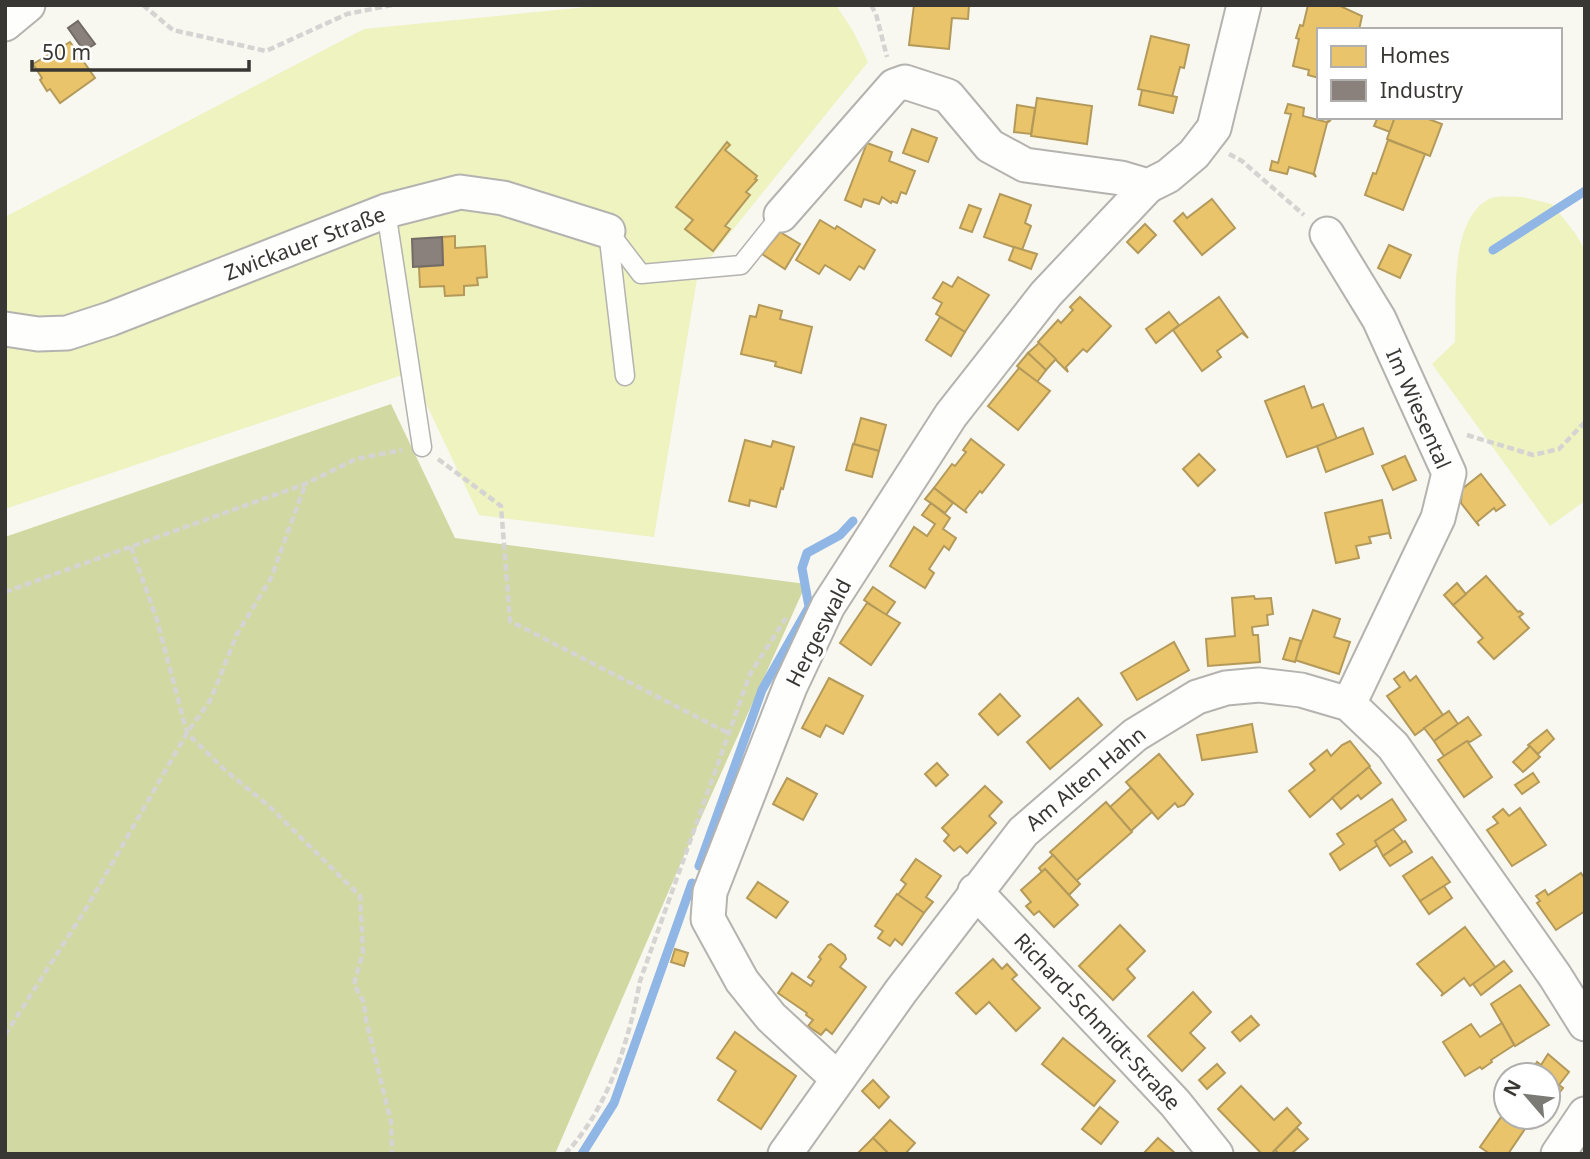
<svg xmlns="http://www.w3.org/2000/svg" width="1590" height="1159" viewBox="0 0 1590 1159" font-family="'Noto Sans',sans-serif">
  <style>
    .green { fill: #eef3c0 }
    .forest { fill: #d2d8a1 }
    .homes { fill: #e9c46a; stroke: #b49a5a; stroke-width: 2 }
    .industry { fill: #8a817c; stroke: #726b66; stroke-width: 2 }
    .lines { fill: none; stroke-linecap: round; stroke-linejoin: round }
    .stream { stroke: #90b6e6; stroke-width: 9 }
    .service-casing { stroke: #b4b3af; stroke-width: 21 }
    .minor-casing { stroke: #b4b3af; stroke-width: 37 }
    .path { stroke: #d6d4d2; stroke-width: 4.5; stroke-dasharray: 7 3.5; stroke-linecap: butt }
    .service { stroke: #fefefd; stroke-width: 18 }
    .minor { stroke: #fefefd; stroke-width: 33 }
    .labels { text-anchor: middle; stroke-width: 7; stroke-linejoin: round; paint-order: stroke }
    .street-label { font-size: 21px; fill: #393733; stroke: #fff }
  </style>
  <rect width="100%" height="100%" fill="#f8f7f0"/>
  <g class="green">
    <path d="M608,5H836L853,31L868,62L698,273L654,537L479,515L411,372L5,509V217L364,29Z"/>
    <path d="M1522,197L1552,204L1575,233L1585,250V501L1550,526L1432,364L1455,342C1457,303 1448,221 1489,199C1497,195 1513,197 1522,197Z"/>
  </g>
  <path class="forest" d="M391,404L455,538L806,584L683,858L555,1154H5V537Z"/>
  <g class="homes">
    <path d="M914,5H969L968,19L952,18L949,49L909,45Z"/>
    <path d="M1308,5H1338L1362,16L1359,30H1319V78L1308,75L1309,70L1293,66L1299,39L1296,38L1300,25L1303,26Z"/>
    <path d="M1151,36L1189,45L1184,68L1180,67L1172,97L1138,89Z"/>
    <path d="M70,42L95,78L60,103L50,89L47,91L40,80L42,78L33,64Z"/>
    <path d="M1142,90L1177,97L1173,113L1139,105Z"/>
    <path d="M1037,98L1092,106L1087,144L1031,136Z"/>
    <path d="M1288,104L1304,108L1303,116L1326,122L1331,120L1327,123L1314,173L1316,177L1313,174L1289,167L1287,174L1270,170L1272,161L1278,163L1291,114L1285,113Z"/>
    <path d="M1017,105L1035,108L1031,134L1014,132Z"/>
    <path d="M1378,117H1395L1390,132L1374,126Z"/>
    <path d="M1395,117H1423L1442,124L1430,156L1387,139Z"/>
    <path d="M912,129L937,138L928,162L903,153Z"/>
    <path d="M1388,140L1425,154L1403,210L1365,195L1373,173L1376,174Z"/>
    <path d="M727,142L730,145L725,150L757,176L755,179L757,180L746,192L750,195L725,226L730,229L713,251L685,229L693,220L676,207Z"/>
    <path d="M867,143L892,152L889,161L915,171L906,194L901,192L897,203L892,201L891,203L882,197L879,204L864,199L861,207L845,200Z"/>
    <path d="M1000,194L1031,205L1025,223L1031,226L1022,250L984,237Z"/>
    <path d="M1212,199L1235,228L1202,255L1174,221L1183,213L1187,218Z"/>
    <path d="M969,205L981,209L972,232L960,228Z"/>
    <path d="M820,220L835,229L837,226L875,250L864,269L859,266L850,280L825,265L819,274L796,260Z"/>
    <path d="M1145,224L1156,235L1138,253L1127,242Z"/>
    <path d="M780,232L800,244L785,269L762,254Z"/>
    <path d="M455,236V248L485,246L487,277L477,278L478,285L464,286V295L445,296L444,286L420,287L419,267L443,265L442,237Z"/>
    <path d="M1389,245L1411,255L1400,278L1378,268Z"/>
    <path d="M1014,247L1037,254L1031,269L1009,260Z"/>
    <path d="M958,277L989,295L965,332L936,314L942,303L933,298L943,282L952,287Z"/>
    <path d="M1080,297L1111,326L1087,352L1083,349L1066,367L1068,372L1038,342L1058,320L1061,323L1073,310L1070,307Z"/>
    <path d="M1219,297L1248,338L1242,333L1217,351L1221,357L1202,371L1173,330Z"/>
    <path d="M759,305L782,311L780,319L812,327L801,373L775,366L776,362L741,354L750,316L756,317Z"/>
    <path d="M1169,312L1179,325L1156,343L1146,329Z"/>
    <path d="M940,317L965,332L951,356L926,340Z"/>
    <path d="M1039,343L1056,359L1046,370L1028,353Z"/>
    <path d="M1028,353L1046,370L1037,382L1017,366Z"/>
    <path d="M1019,368L1050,391L1018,430L988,406Z"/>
    <path d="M1304,386L1312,408L1323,404L1337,439L1287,457L1265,401Z"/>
    <path d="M861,418L886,425L879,451L854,444Z"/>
    <path d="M1363,428L1373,454L1326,472L1317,446Z"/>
    <path d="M971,439L1004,465L982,493L980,491L965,510L967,513L934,488L952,464L955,466L966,452L963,450Z"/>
    <path d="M745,440L771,447L773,441L794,447L783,489L781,488L776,507L750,500L749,506L729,501Z"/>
    <path d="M853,444L879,451L872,477L846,470Z"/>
    <path d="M1199,454L1215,470L1198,486L1183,469Z"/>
    <path d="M1405,456L1416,480L1393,490L1382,466Z"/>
    <path d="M1481,474L1505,505L1496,511L1494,508L1477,522L1479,526L1461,503L1462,489Z"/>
    <path d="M934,488L953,503L945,513L925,499Z"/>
    <path d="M1382,500L1391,539L1389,533L1369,537L1371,543L1356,546L1359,558L1336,563L1325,513Z"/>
    <path d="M931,503L950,518L943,529L956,538L949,550L944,546L929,569L934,573L925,588L890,566L914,527L927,536L935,524L922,515Z"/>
    <path d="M1486,576L1518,612L1520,611L1523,614L1519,617L1529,628L1494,659L1478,642L1483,638L1453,605Z"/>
    <path d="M1457,583L1466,594L1453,605L1444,595Z"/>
    <path d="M873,587L895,602L886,615L864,600Z"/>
    <path d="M1254,596L1255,599L1271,598L1273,614L1267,615L1268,625L1252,627L1253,635H1258L1260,662L1208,666L1206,639L1235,636L1232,598Z"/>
    <path d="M867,603L900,623L871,665L840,643Z"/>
    <path d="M1313,610L1340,619L1334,637L1350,642L1339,674L1295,660Z"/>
    <path d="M1290,638L1301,641L1295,662L1283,659Z"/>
    <path d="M1174,642L1189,670L1137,700L1121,673Z"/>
    <path d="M1404,672L1410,681L1416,676L1443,715L1415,735L1387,696L1400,687L1394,679Z"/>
    <path d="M829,678L863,696L843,734L826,725L820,737L802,728Z"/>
    <path d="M1000,694L1020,716L998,735L979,714Z"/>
    <path d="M1078,698L1102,725L1050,769L1027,742Z"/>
    <path d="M1449,711L1458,724L1434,741L1424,728Z"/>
    <path d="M1468,717L1481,735L1470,742L1467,741L1444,756L1434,741Z"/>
    <path d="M1252,724L1257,752L1202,760L1197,735Z"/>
    <path d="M1547,730L1554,739L1538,754L1528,745Z"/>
    <path d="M1350,741L1370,766L1310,817L1289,791L1315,770L1310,764L1327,750L1331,756L1342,745Z"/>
    <path d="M1467,741L1492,777L1464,797L1438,760Z"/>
    <path d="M1530,746L1540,757L1523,772L1513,762Z"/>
    <path d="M1159,754L1193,794L1184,805L1178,807L1175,803L1158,819L1126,782Z"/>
    <path d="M937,763L948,775L936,786L925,774Z"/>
    <path d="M1369,767L1381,783L1361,799L1358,795L1341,809L1332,798Z"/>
    <path d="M1533,773L1539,782L1522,794L1515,785Z"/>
    <path d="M787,778L817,794L803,820L773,804Z"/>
    <path d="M985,786L1002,802L989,816L996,823L967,853L960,846L954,851L944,841L949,835L942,828Z"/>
    <path d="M1131,788L1152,812L1131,831L1110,807Z"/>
    <path d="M1392,799L1406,820L1375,841L1378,845L1340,870L1330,854L1344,844L1337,834Z"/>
    <path d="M1106,802L1132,832L1076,881L1050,852Z"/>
    <path d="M1520,808L1546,845L1512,866L1487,830L1498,823L1493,817L1503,809L1509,816Z"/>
    <path d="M1393,829L1403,842L1383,856L1375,841Z"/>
    <path d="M1405,841L1412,852L1390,866L1383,856Z"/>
    <path d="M1053,855L1080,884L1069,895L1045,869L1042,872L1039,868Z"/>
    <path d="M1432,857L1450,882L1420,901L1403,876Z"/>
    <path d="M916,859L941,876L926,897L933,902L924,913L898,895L906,884L901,880Z"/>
    <path d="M1045,869L1078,905L1054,927L1039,911L1034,915L1026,906L1031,902L1021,890Z"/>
    <path d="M1581,873L1585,879V911L1556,930L1537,903L1540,901L1536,896L1545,890L1548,895Z"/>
    <path d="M758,882L788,902L776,918L747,898Z"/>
    <path d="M1444,886L1452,898L1429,914L1420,901Z"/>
    <path d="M897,894L924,913L902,945L895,939L890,946L878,938L883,931L875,926Z"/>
    <path d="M1120,925L1145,951L1127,969L1135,978L1113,1000L1079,966Z"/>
    <path d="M1465,927L1496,968L1470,986L1464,978L1441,996L1443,993L1417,964Z"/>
    <path d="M831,944L845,955L846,959L840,967L866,987L832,1034L826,1029L821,1035L808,1026L813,1020L806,1015L807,1013L778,993L792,973L811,986L814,981L808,977L821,959L819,957L828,945Z"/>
    <path d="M675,949L688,953L684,966L671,962Z"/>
    <path d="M993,959L1002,969L1007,964L1017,975L1012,979L1040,1008L1016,1031L989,1002L976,1014L956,993Z"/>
    <path d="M1504,961L1512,971L1481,995L1473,984Z"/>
    <path d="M1520,985L1549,1025L1515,1046L1491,1004Z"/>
    <path d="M1193,992L1211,1012L1190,1033L1205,1048L1182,1071L1148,1036Z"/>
    <path d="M1251,1016L1259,1025L1240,1041L1232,1032Z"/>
    <path d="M1502,1023L1514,1045L1491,1060L1492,1062L1482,1069L1480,1067L1465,1076L1443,1042L1471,1024L1480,1037Z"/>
    <path d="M735,1032L796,1076L761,1129L718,1100L736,1071L717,1058Z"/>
    <path d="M1063,1038L1115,1081L1094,1106L1042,1064Z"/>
    <path d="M1548,1054L1569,1072L1559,1085L1563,1088L1552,1102L1548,1099V1075H1523L1527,1070L1530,1072L1537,1062L1541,1065Z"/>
    <path d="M1217,1064L1225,1073L1207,1089L1199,1080Z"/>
    <path d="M873,1080L889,1097L879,1108L862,1091Z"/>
    <path d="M1241,1086L1274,1120L1287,1108L1301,1123L1271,1154H1262L1218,1109Z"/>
    <path d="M1100,1107L1118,1122L1101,1144L1082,1129Z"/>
    <path d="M1506,1110V1117H1533L1508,1154H1490L1480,1147Z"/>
    <path d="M890,1120L915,1143L905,1154H889L873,1138Z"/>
    <path d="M1297,1128L1308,1139L1291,1154H1279L1275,1150Z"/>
    <path d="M873,1138L889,1154H857Z"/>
    <path d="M1158,1138L1176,1154H1143Z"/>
  </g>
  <g class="industry">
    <path d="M78,21L95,44L84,51L68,28Z"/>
    <path d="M442,237L443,265L413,267L412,239Z"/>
  </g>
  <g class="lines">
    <g class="stream">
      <path d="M1493,250L1585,191"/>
      <path d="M699,866L762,690L809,607L802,568L807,553L840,535L853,521"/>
      <path d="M582,1154L614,1103L692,883"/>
    </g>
    <g class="service-casing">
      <g id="service">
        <path d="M386,211L422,447"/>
        <path d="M608,231L641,274L741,265L781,215"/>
        <path d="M608,231L625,376"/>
      </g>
    </g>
    <g class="minor-casing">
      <g id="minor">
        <path d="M5,24L28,5"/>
        <path d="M781,215L894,86L905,82L948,96L990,146L1025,165L1121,178L1148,186L1168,176L1194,154L1214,128L1244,5"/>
        <path d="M1327,234L1379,319L1449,473L1438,518L1349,704"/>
        <path d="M5,329L38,334L67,333L110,319L386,211L460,192L503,198L608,231"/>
        <path d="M975,891L1175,1103L1216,1154"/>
        <path d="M838,1079L771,1017L742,981L708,919L710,892L790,687L828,606L951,415L1046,294L1148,186"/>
        <path d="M785,1154L901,991L1023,832L1135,735L1197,697L1226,688L1259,685L1301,690L1349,704L1393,746L1555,976L1585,1024"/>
        <path d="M1558,1154L1585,1114"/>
      </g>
    </g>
    <g class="path">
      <path d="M143,5L173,30L266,51L347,14L392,5"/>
      <path d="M871,5L876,14L887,57"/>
      <path d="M1229,154L1242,161L1304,215"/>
      <path d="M1467,435L1533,455L1559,449L1585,422"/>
      <path d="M438,459L501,506L510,621L728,733"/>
      <path d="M131,547L157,620L187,733L226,771L269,806L360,896L363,952L354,984L364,1003L366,1020L391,1122L392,1154"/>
      <path d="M5,592L305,484L356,459L402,450"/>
      <path d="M5,1035L87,907L187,733L211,699L237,634L271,578L305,485"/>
      <path d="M565,1154C608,1109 629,1041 640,981L750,674L786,618"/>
    </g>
    <use href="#service" class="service"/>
    <use href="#minor" class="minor"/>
  </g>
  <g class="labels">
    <g class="street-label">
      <text transform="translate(305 244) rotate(-21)" y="7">Zwickauer Straße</text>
      <text transform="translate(1418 409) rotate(66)" y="7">Im Wiesental</text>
      <text transform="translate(819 633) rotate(-63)" y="7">Hergeswald</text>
      <text transform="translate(1086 779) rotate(-40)" y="7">Am Alten Hahn</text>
      <text transform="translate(1097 1022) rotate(47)" y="7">Richard-Schmidt-Straße</text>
    </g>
  </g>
  <rect width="1590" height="1159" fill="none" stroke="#393733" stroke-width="14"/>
  <rect x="1317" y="28" width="245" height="91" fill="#ffffff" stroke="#b0afad" stroke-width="2"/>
  <rect x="1331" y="46" width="35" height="21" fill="#e9c46a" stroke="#b0afad" stroke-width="2"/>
  <text x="1380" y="63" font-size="21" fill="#393733">Homes</text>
  <rect x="1331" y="80" width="35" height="21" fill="#8a817c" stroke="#b0afad" stroke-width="2"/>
  <text x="1380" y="98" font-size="21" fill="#393733">Industry</text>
  <g transform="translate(1527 1096) rotate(298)"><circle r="33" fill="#ffffff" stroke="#b0afad" stroke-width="2"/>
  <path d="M0-5L12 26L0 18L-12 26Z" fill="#7c7a75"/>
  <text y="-10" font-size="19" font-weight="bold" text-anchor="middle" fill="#393733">N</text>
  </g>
  <path d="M32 60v10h217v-10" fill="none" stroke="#393733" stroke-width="3.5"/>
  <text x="42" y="60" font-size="21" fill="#393733" stroke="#ffffff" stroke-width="5" paint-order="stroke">50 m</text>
</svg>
